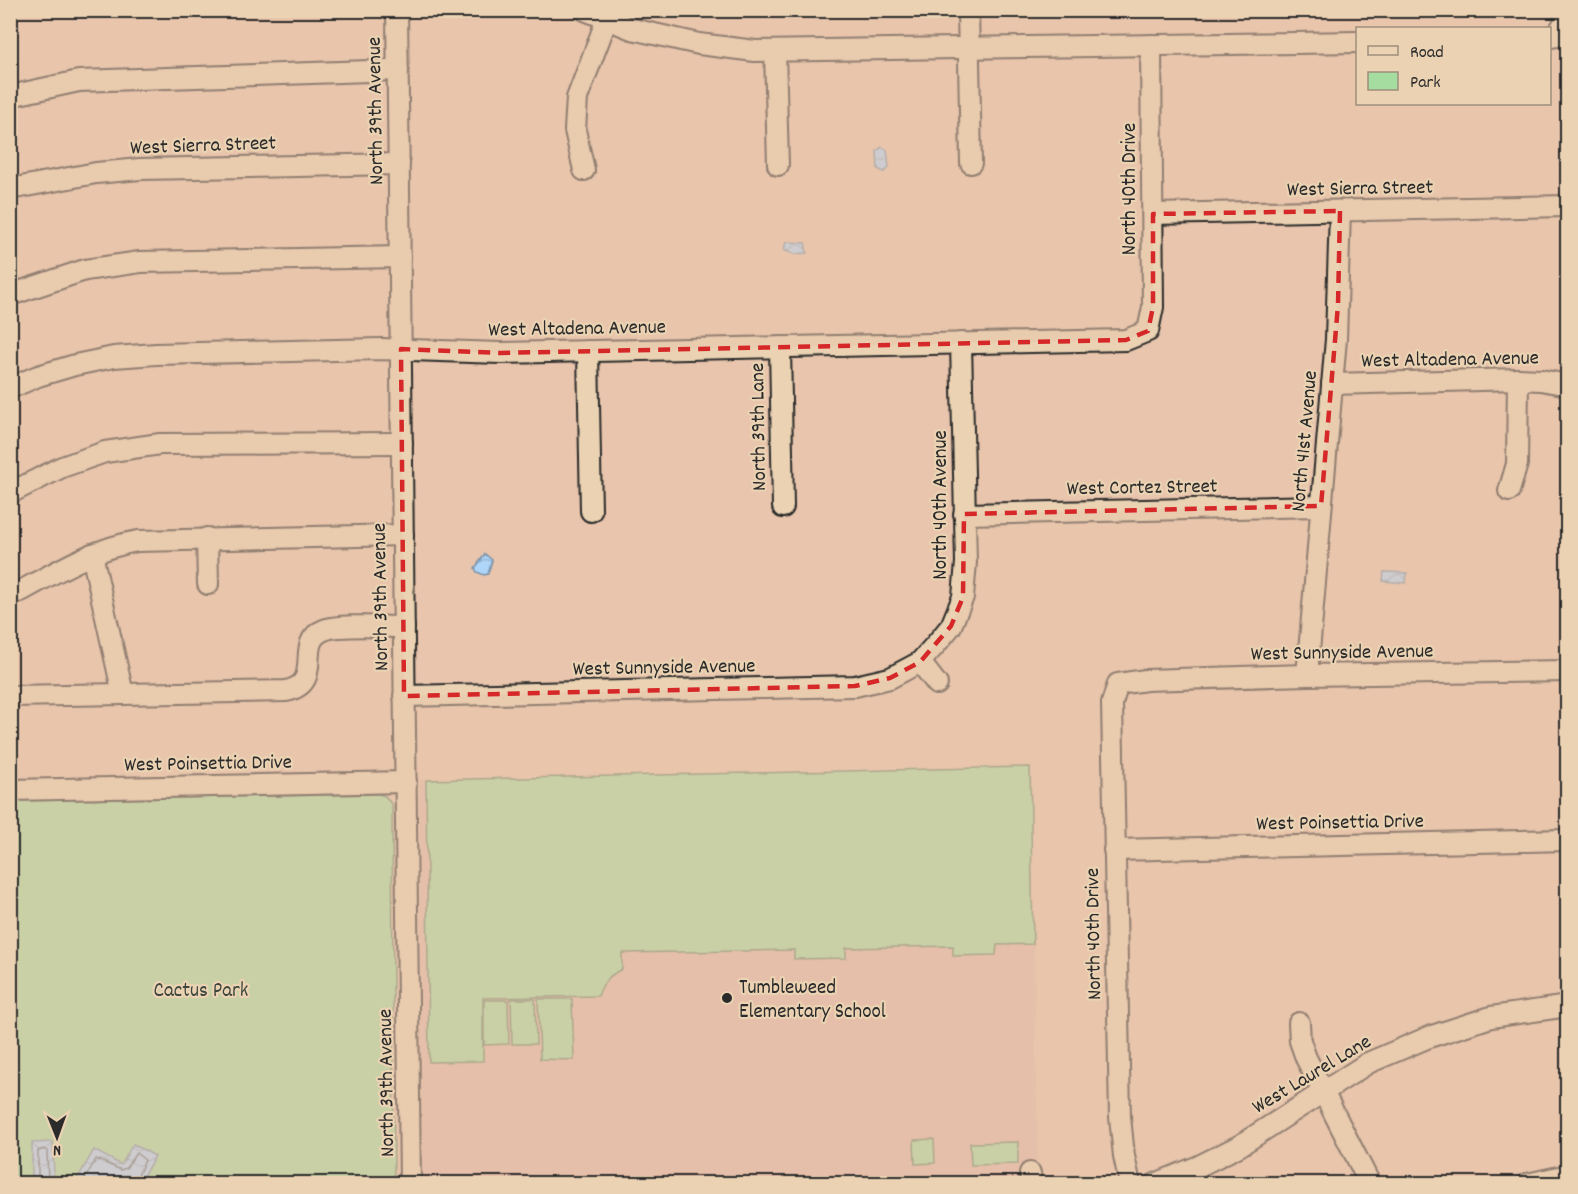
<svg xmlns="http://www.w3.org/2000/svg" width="1578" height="1194" viewBox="0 0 1578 1194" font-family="Dekko,sans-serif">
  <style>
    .built { fill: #e2b9a6 }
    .green { fill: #a5dda1; stroke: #688466; stroke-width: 1.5 }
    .water { fill: url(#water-waves); stroke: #7a91a7; stroke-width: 1.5 }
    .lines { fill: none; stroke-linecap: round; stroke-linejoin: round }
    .shore { stroke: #606f7d; stroke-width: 1.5 }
    .minor-casing { stroke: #2b2b2b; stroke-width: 24 }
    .minor { stroke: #ead2b2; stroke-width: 20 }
    .marked { fill: none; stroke: #d62828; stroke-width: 4.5; stroke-dasharray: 12 8; stroke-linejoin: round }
    .poi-dot { fill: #2b2b2b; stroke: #ead2b2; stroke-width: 2 }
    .labels { text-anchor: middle; stroke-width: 4.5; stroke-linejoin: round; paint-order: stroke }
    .street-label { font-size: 21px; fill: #2b2b2b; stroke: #ead2b2 }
    .poi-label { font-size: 21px; fill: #2b2b2b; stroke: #ead2b2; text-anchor: start }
    .park-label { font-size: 21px; fill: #3d463d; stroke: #ead2b2 }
  </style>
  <defs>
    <pattern id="water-waves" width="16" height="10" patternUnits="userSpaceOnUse" patternTransform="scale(1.5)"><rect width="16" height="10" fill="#afd5f9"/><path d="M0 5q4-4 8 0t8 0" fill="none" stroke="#97b7d6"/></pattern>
  </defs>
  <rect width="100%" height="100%" fill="#e8c5ac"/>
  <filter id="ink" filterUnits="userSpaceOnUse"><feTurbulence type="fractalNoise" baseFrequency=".0167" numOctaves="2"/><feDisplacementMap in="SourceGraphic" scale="12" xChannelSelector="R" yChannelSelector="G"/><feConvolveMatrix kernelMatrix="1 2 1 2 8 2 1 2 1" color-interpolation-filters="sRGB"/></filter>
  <g filter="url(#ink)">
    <path class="built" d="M1030,767L1038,1183H422L419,780Z"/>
    <g class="green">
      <path d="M1030,767L1033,944L997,945L996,955L953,956V946L846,948V958L794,959V950L622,953V969C608,976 603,982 598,996L483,998V1061L429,1062L426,780Z"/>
      <path d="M379,794L385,796L392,805L394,1183H11L10,801Z"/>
      <path d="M511,999H535L536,1044H512Z"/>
      <path d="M538,999H572L574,1060L540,1059Z"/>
      <path d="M484,1000H508L509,1044L484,1045Z"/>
      <path d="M934,1139L935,1163L915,1164L914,1140Z"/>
      <path d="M1018,1142V1164L971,1165L970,1143Z"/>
    </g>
    <g class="water">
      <path d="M882,147L887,150L889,168L884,172L878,169L877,151Z"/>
      <path d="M786,242L805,243L807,253L794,254L784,250Z"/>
      <path d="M485,554L492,560L488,574L484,575L477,572L475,568Z"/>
      <path d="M1384,572L1407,573L1406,583L1383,581Z"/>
      <path d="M53,1142L54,1183H32V1143Z"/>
      <path d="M133,1144L155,1156L139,1183H75L94,1150L121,1165Z"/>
    </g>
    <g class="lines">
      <g class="shore">
        <path d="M38,1184V1151L44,1149L47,1151L48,1184"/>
        <path d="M82,1184L96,1159L121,1170L126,1168L136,1153L145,1160L134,1184"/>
      </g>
      <g class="minor-casing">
        <g id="minor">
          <path d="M397,10L410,1184"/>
          <path d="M585,10L632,29L699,44L755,51L1358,42"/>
          <path d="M968,10L971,163"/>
          <path d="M1550,37L1557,36L1565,21V10"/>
          <path d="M775,51L778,165"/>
          <path d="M10,96L79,81L398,70"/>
          <path d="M584,170L575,130L577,98L607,19"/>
          <path d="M10,189L96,173L140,169L399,164"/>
          <path d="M1153,214L1568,206"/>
          <path d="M10,295L85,270L140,262L400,257"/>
          <path d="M780,347L783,507"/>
          <path d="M588,351L591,511"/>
          <path d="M1332,384L1518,379L1541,380L1568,385"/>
          <path d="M10,388L38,376L75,365L114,357L156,354L381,349L500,353L1126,340L1148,331L1153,307L1151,45"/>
          <path d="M1509,491L1517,464L1518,379"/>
          <path d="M10,493L62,467L105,452L160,444L402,443"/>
          <path d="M964,514L1321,506"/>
          <path d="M207,538L208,584"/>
          <path d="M92,554L123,694"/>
          <path d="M10,594L21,591C58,571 95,548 138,541L403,535"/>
          <path d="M920,662L937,684"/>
          <path d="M1307,675L1336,339L1340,211"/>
          <path d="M10,696L286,691C326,683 293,642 324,630C338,624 386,627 404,627"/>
          <path d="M404,696L855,686L890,678L920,662L936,644L951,626L963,597L966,562L961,343"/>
          <path d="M10,790L406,782"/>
          <path d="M1114,850L1568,840"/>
          <path d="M1299,1023L1300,1041L1306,1058L1370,1184"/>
          <path d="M1030,1173L1031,1184"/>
          <path d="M1130,1184L1124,1156L1120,1117L1112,703L1118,684L1146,680L1307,675L1568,671"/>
          <path d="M1155,1184L1199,1166L1239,1146L1368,1063L1429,1037L1491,1017L1568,1006"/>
          <path d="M1527,1184L1568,1175"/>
        </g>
      </g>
      <use href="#minor" class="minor"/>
    </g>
  </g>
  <path d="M0 0H1578V1194H0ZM1340,211L1338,305L1321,506L964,514L963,597L951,626L920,662L890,678L855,686L404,696L401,349L500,353L1126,340L1148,331L1153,307V214Z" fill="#e8c5ac" fill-opacity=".55" fill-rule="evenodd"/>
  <path class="marked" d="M1340,211L1338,305L1321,506L964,514L963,597L951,626L920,662L890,678L855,686L404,696L401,349L500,353L1126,340L1148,331L1153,307V214Z"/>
  <circle class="poi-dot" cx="727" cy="998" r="6"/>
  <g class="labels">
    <g class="street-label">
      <text transform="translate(374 111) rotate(-91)" y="7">North 39th Avenue</text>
      <text transform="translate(203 144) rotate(-2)" y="7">West Sierra Street</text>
      <text transform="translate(1360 187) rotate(-1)" y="7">West Sierra Street</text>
      <text transform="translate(1128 189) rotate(-90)" y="7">North 40th Drive</text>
      <text transform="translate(577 327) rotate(-1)" y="7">West Altadena Avenue</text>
      <text transform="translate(1450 358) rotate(-1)" y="7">West Altadena Avenue</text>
      <text transform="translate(757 427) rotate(-91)" y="7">North 39th Lane</text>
      <text transform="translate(1303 441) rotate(-85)" y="7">North 41st Avenue</text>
      <text transform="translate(1142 486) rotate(-1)" y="7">West Cortez Street</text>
      <text transform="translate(939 505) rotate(-90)" y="7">North 40th Avenue</text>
      <text transform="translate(379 597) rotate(-91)" y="7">North 39th Avenue</text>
      <text transform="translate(1342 651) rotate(-1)" y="7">West Sunnyside Avenue</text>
      <text transform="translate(664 666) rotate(-1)" y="7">West Sunnyside Avenue</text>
      <text transform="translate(208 762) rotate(-1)" y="7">West Poinsettia Drive</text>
      <text transform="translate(1340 821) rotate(-1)" y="7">West Poinsettia Drive</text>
      <text transform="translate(1092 934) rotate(-91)" y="7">North 40th Drive</text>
      <text transform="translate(1311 1073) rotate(-31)" y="7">West Laurel Lane</text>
      <text transform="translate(385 1083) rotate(-91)" y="7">North 39th Avenue</text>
    </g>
    <g class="poi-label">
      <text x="739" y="993">Tumbleweed<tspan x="739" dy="24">Elementary School</tspan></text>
    </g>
    <g class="park-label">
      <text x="201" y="996">Cactus Park</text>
    </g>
  </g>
  <rect width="1578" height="1194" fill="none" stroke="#ead2b2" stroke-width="36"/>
  <rect x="18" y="18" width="1542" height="1158" fill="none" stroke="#2b2b2b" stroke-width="2" filter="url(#ink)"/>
  <rect x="1356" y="27" width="195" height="78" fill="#ead2b2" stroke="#9e8f7c" stroke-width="1.5"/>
  <rect x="1368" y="46" width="30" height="9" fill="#ead2b2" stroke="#9e8f7c" stroke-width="1.5"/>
  <text x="1410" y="57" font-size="18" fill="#2b2b2b">Road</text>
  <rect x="1368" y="72" width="30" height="18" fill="#a5dda1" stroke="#9e8f7c" stroke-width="1.5"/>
  <text x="1410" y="87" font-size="18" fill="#2b2b2b">Park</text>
  <g transform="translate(57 1137) rotate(179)" stroke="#ead2b2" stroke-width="4.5" paint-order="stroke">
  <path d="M0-4.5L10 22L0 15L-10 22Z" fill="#2b2b2b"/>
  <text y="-9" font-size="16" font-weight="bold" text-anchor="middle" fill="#2b2b2b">N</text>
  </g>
</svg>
